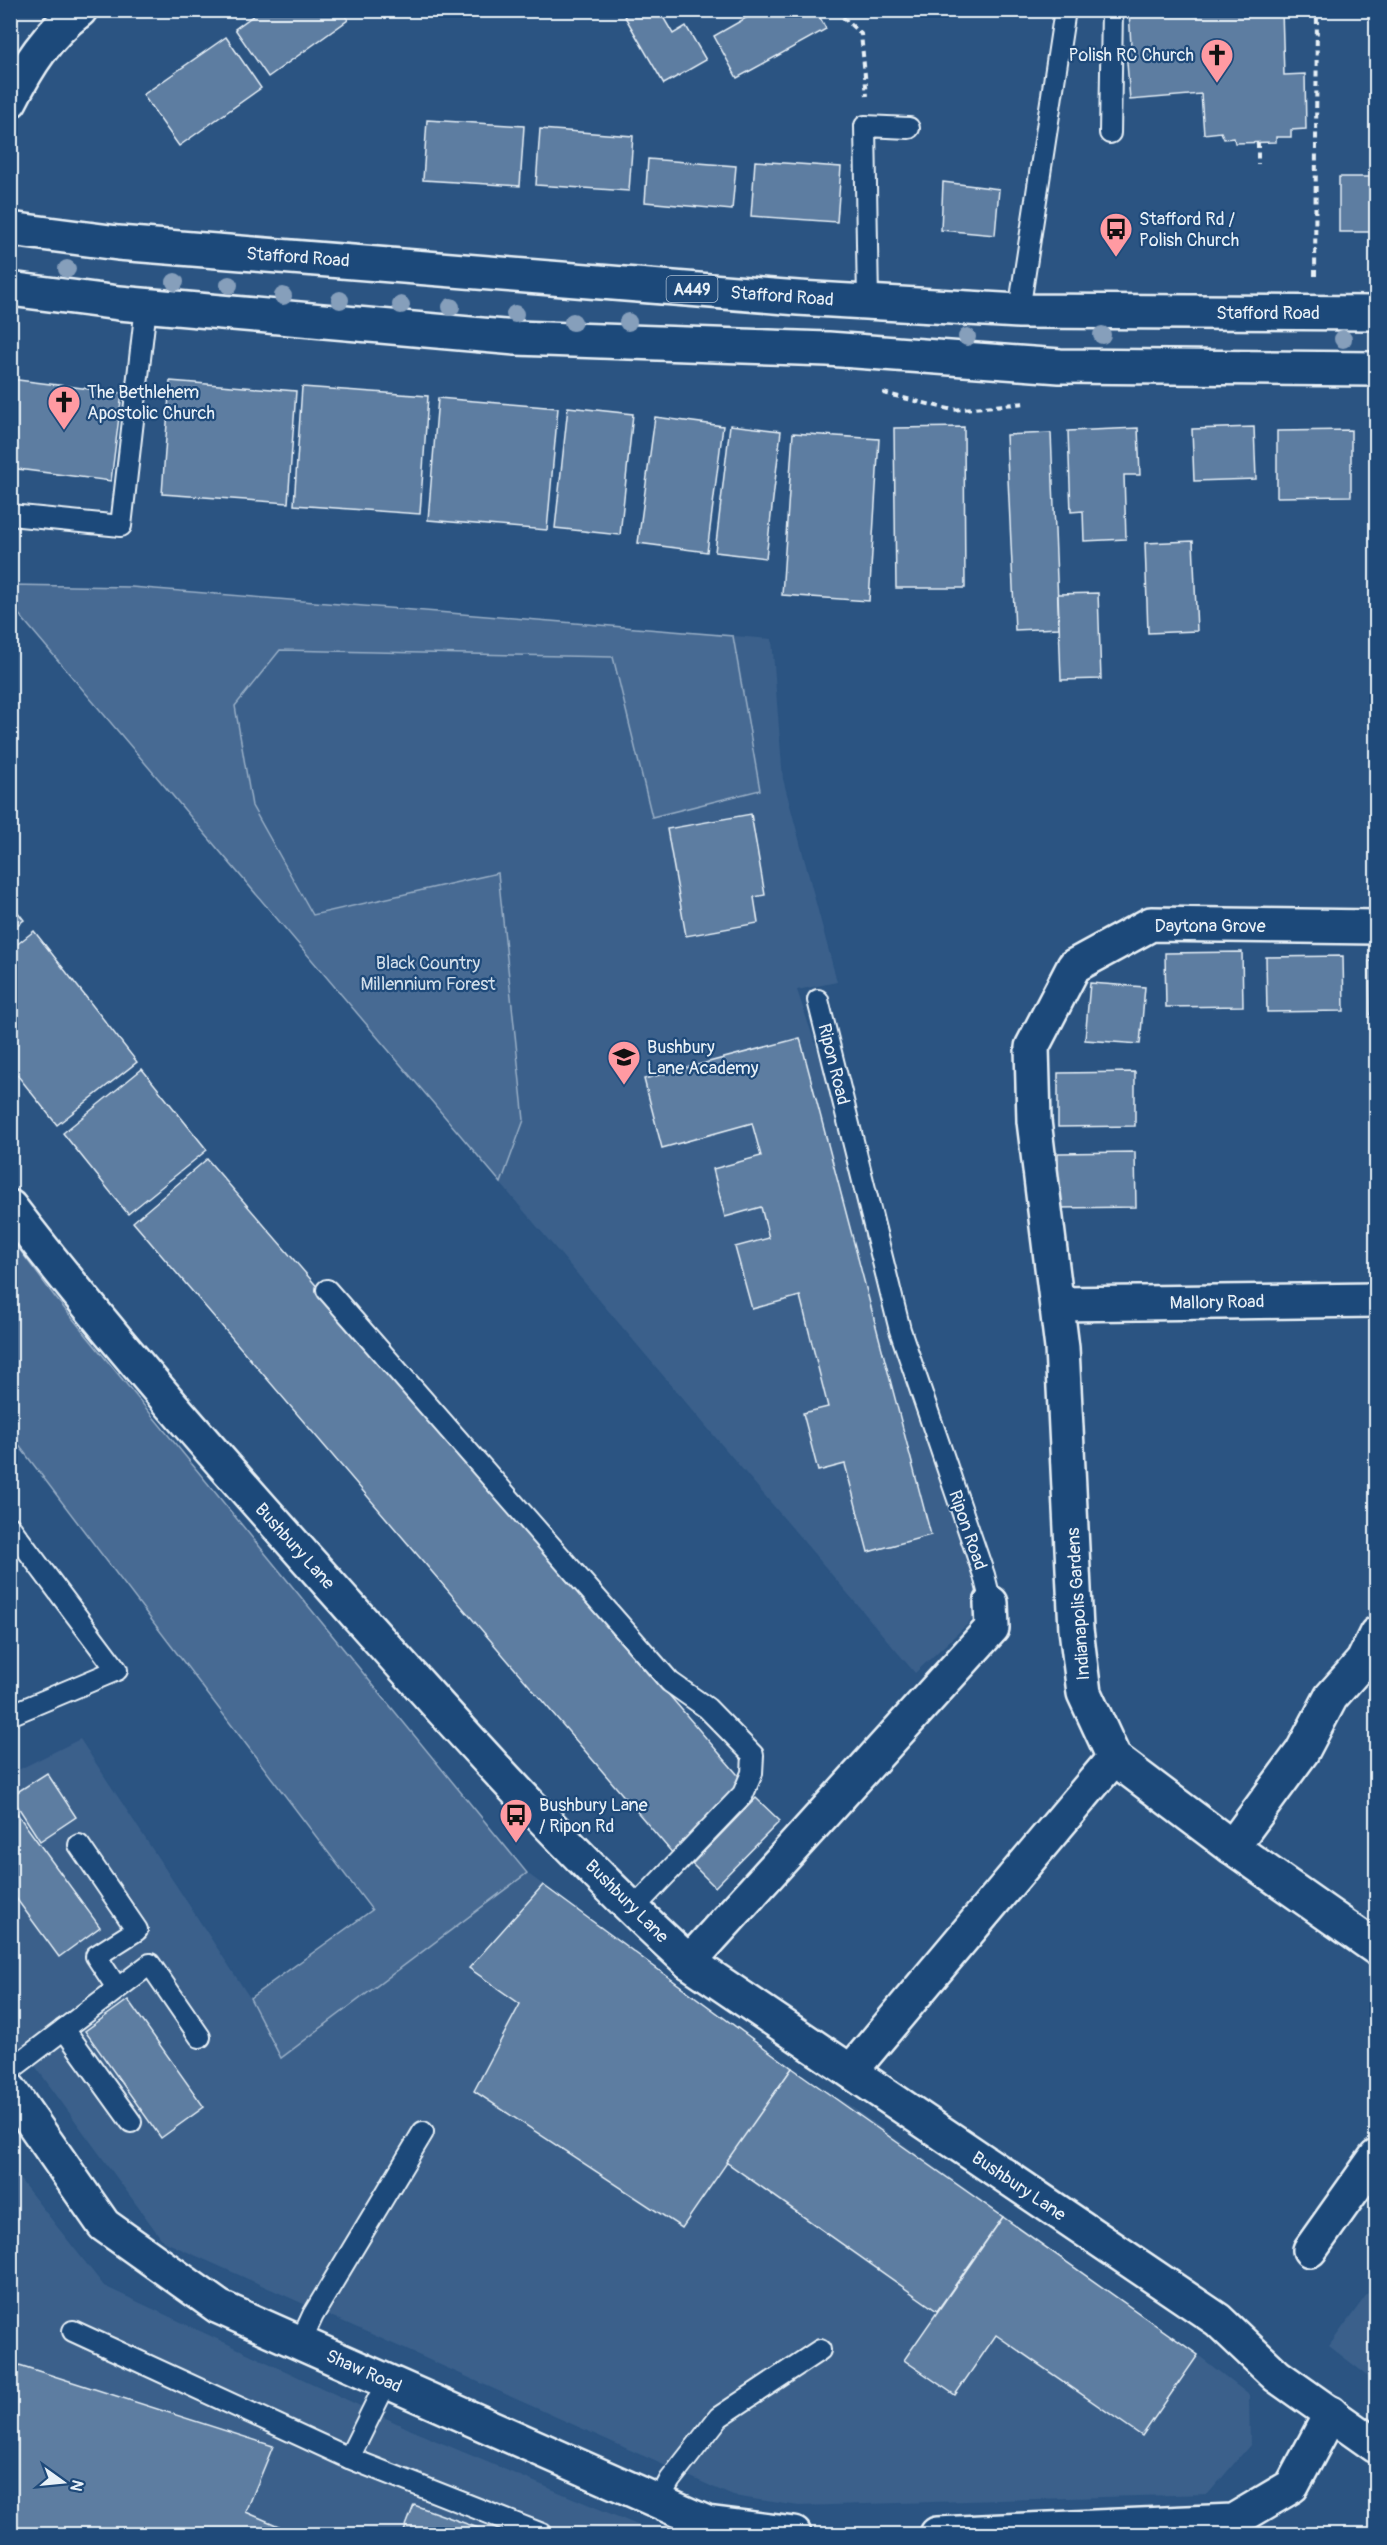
<svg xmlns="http://www.w3.org/2000/svg" width="1387" height="2545" viewBox="0 0 1387 2545" font-family="Pangolin,sans-serif">
  <style>
    .built { fill: #3a608b }
    .green { fill: #476b93; stroke: #98aec6; stroke-width: 1.5 }
    .building { fill: #5d7da1; stroke: #e8f1f8; stroke-width: 1.5 }
    .lines { fill: none; stroke-linecap: round; stroke-linejoin: round }
    .service-casing { stroke: #e8f1f8; stroke-width: 24 }
    .minor-casing { stroke: #e8f1f8; stroke-width: 38 }
    .tertiary-casing { stroke: #e8f1f8; stroke-width: 38 }
    .trunk-casing { stroke: #e8f1f8; stroke-width: 38 }
    .path { stroke: #e8f1f8; stroke-width: 4; stroke-dasharray: 6 4.5; stroke-linecap: butt }
    .service { stroke: #1f4a7a; stroke-width: 20 }
    .minor { stroke: #1f4a7a; stroke-width: 33 }
    .tertiary { stroke: #1f4a7a; stroke-width: 33 }
    .trunk { stroke: #1f4a7a; stroke-width: 33 }
    .tree { fill: #869fbb }
    .labels { text-anchor: middle; stroke-width: 4.5; stroke-linejoin: round; paint-order: stroke }
    .shield { fill: #1f4a7a; stroke: #acbfd2; stroke-width: 1.5 }
    .shield-label { font-size: 16px; font-weight: bold; fill: #e8f1f8 }
    .poi-label { font-size: 18px; fill: #e8f1f8; stroke: #1f4a7a; text-anchor: start }
    .street-label { font-size: 18px; fill: #e8f1f8; stroke: #1f4a7a }
    .park-label { font-size: 18px; fill: #d0dde9; stroke: #1f4a7a }
  </style>
  <rect width="100%" height="100%" fill="#2b5482"/>
  <filter id="ink" filterUnits="userSpaceOnUse"><feTurbulence type="fractalNoise" baseFrequency=".0167" numOctaves="2"/><feDisplacementMap in="SourceGraphic" scale="12" xChannelSelector="R" yChannelSelector="G"/><feConvolveMatrix kernelMatrix="1 2 1 2 8 2 1 2 1" color-interpolation-filters="sRGB"/></filter>
  <g filter="url(#ink)">
    <g class="built">
      <path d="M10,585L131,587L772,639L783,779L837,982L797,990L1001,1593L915,1673L11,605Z"/>
      <path d="M80,1739L250,1998L281,2058L527,1873L792,2068L846,2103L1198,2355L1249,2395L1250,2445L1208,2494L799,2506L733,2496L163,2241L11,2033L10,1774Z"/>
      <path d="M10,2167L104,2286L420,2434L659,2534H11Z"/>
      <path d="M1376,2282V2382L1329,2346Z"/>
    </g>
    <g class="green">
      <path d="M10,585L131,587L733,636L760,790L652,817L613,657L280,650L235,706L252,806L313,915L498,873L524,1120L501,1183L11,605Z"/>
      <path d="M11,1238L55,1297L527,1873L281,2058L250,1998L372,1910L11,1435Z"/>
    </g>
    <g class="building">
      <path d="M261,10H342L348,20L268,77L235,29Z"/>
      <path d="M621,10H659L673,34L686,26L706,60L664,84Z"/>
      <path d="M760,10H816L826,29L737,78L714,36Z"/>
      <path d="M1129,10H1282L1284,75L1305,74L1306,129L1291,130V137H1276V142L1235,143L1234,138L1224,139L1221,132L1204,134L1201,94L1130,100L1126,50L1131,46Z"/>
      <path d="M226,37L261,88L179,146L143,95Z"/>
      <path d="M427,120L524,126L520,186L423,180Z"/>
      <path d="M540,129L633,136L629,191L536,185Z"/>
      <path d="M648,159L736,166L732,210L645,202Z"/>
      <path d="M755,161L841,167L837,222L751,216Z"/>
      <rect x="1339" y="177" width="37" height="55"/>
      <path d="M943,182L999,189L995,235L941,230Z"/>
      <path d="M10,379L122,393L111,481L10,468Z"/>
      <path d="M170,381L296,391L288,503L162,494Z"/>
      <path d="M302,387L428,396L420,514L294,505Z"/>
      <path d="M438,398L558,408L547,530L428,520Z"/>
      <path d="M568,407L633,414L620,535L555,528Z"/>
      <path d="M655,417L723,426L707,552L638,543Z"/>
      <path d="M730,425L781,431L766,558L715,552Z"/>
      <path d="M964,427L965,588H896L894,428Z"/>
      <path d="M1254,427L1256,479L1194,481L1192,429Z"/>
      <path d="M1138,428L1140,475H1124L1126,539L1084,541L1083,511L1071,512L1068,431Z"/>
      <path d="M1351,430V496L1277,497V431Z"/>
      <path d="M793,433L879,439L869,601L782,595Z"/>
      <path d="M1051,433L1059,628L1015,630L1006,435Z"/>
      <path d="M1193,541L1197,631L1148,633L1145,543Z"/>
      <path d="M1098,593L1101,679L1061,680L1058,594Z"/>
      <path d="M751,814L765,895L754,897L758,923L686,936L667,829Z"/>
      <path d="M10,902L24,920L10,930Z"/>
      <path d="M34,931L137,1062L57,1125L10,1066V950Z"/>
      <path d="M1242,952L1243,1006L1166,1007L1165,953Z"/>
      <path d="M1343,956L1344,1011L1267,1012L1266,957Z"/>
      <path d="M1369,961H1376V1015H1370Z"/>
      <path d="M1090,983L1145,987L1140,1044L1085,1040Z"/>
      <path d="M800,1038L931,1535L868,1552L845,1464L818,1471L803,1413L828,1407L800,1296L752,1309L735,1247L769,1238L761,1207L725,1217L713,1169L761,1156L752,1123L662,1148L644,1079Z"/>
      <path d="M142,1069L207,1150L128,1214L63,1133Z"/>
      <path d="M1135,1072V1126L1058,1127V1073Z"/>
      <path d="M1135,1152L1136,1207L1059,1208L1058,1153Z"/>
      <path d="M207,1159L744,1782L674,1855L133,1222Z"/>
      <path d="M47,1773L76,1817L40,1841L11,1796Z"/>
      <path d="M756,1798L780,1821L715,1887L692,1864Z"/>
      <path d="M10,1804L100,1927L59,1957L10,1890Z"/>
      <path d="M543,1885L792,2068L682,2228L474,2091L520,2004L469,1968Z"/>
      <path d="M128,2000L204,2107L161,2138L85,2031Z"/>
      <path d="M792,2068L1003,2217L937,2311L726,2162Z"/>
      <path d="M1003,2217L1198,2355L1142,2436L996,2335L955,2395L904,2360Z"/>
      <path d="M10,2362L273,2446L246,2512L297,2534H10Z"/>
      <path d="M414,2505L495,2534H403Z"/>
    </g>
    <g class="lines">
      <g class="service-casing">
        <g id="service">
          <path d="M1110,133L1112,10"/>
          <path d="M868,302L865,126L909,128"/>
          <path d="M1019,311L1065,10"/>
          <path d="M10,515L121,526L146,306"/>
          <path d="M818,1000L900,1330L984,1575L991,1603"/>
          <path d="M327,1290L670,1682L707,1708L753,1755L752,1773L743,1794L633,1909"/>
          <path d="M10,1527L117,1670L10,1715"/>
          <path d="M79,1845L137,1930L96,1956L117,1988"/>
          <path d="M64,2029L131,2122"/>
          <path d="M10,2070L150,1964L200,2037"/>
          <path d="M73,2331L349,2458L387,2381"/>
          <path d="M300,2343L313,2315L423,2132"/>
          <path d="M349,2458L542,2534"/>
          <path d="M658,2502L670,2480L719,2417L820,2350"/>
        </g>
      </g>
      <g class="minor-casing">
        <g id="minor">
          <path d="M10,101C28,65 47,35 80,10"/>
          <path d="M1376,927L1151,924L1074,966L1032,1047L1034,1121L1062,1348L1076,1629L1084,1693L1114,1758L1232,1847L1376,1948"/>
          <path d="M1058,1304L1376,1300"/>
          <path d="M1232,1847L1302,1752L1331,1697L1363,1661L1376,1634"/>
          <path d="M689,1962L992,1628L991,1603"/>
          <path d="M851,2071L1114,1758"/>
          <path d="M10,2090L104,2225L219,2307L707,2523L794,2534"/>
          <path d="M1310,2250L1376,2157"/>
          <path d="M937,2534L1233,2521L1292,2486L1331,2413"/>
        </g>
      </g>
      <g class="tertiary-casing">
        <path id="tertiary" d="M10,1207C116,1345 232,1475 347,1604C457,1727 567,1851 689,1962L1218,2320L1277,2376L1376,2446"/>
      </g>
      <g class="trunk-casing">
        <g id="trunk">
          <path d="M10,229L118,243L798,298L1019,311L1376,313"/>
          <path d="M10,289L119,303L516,338L828,349L1060,366L1376,369"/>
        </g>
      </g>
      <g class="path">
        <path d="M835,10L861,34L867,96"/>
        <path d="M1258,142V164"/>
        <path d="M1315,276L1317,10"/>
        <path d="M883,393L953,410L1026,403"/>
      </g>
      <use href="#service" class="service"/>
      <use href="#minor" class="minor"/>
      <use href="#tertiary" class="tertiary"/>
      <use href="#trunk" class="trunk"/>
    </g>
    <g class="tree">
      <circle cx="67" cy="269" r="9"/>
      <circle cx="175" cy="282" r="9"/>
      <circle cx="229" cy="285" r="9"/>
      <circle cx="283" cy="296" r="9"/>
      <circle cx="340" cy="300" r="9"/>
      <circle cx="401" cy="305" r="9"/>
      <circle cx="451" cy="307" r="9"/>
      <circle cx="515" cy="314" r="9"/>
      <circle cx="573" cy="322" r="9"/>
      <circle cx="628" cy="322" r="9"/>
      <circle cx="1102" cy="335" r="9"/>
      <circle cx="967" cy="337" r="9"/>
      <circle cx="1343" cy="339" r="9"/>
    </g>
  </g>
  <defs>
    <g id="church-pin" transform="scale(1.725)"><path d="M0 17L-7.5 6A9.5 9.5 0 1 1 7.5 6Z" fill="#ff9aa2" stroke="#1f4a7a"/><path d="M-1.2-6h2.4v3.5h3.3v2.4h-3.3V6h-2.4V-.1h-3.3v-2.4h3.3Z" fill="#111"/></g>
    <g id="bus-pin" transform="scale(1.725)"><path d="M0 17L-7.5 6A9.5 9.5 0 1 1 7.5 6Z" fill="#ff9aa2" stroke="#1f4a7a"/><path d="M-5-6H5V4H4V6H2V4H-2V6H-4V4H-5ZM-3.5-4V0h7V-4ZM-3.5 1.2v1.5H-2V1.2ZM2 1.2v1.5H3.5V1.2Z" fill="#111"/></g>
    <g id="school-pin" transform="scale(1.725)"><path d="M0 17L-7.5 6A9.5 9.5 0 1 1 7.5 6Z" fill="#ff9aa2" stroke="#1f4a7a"/><path d="M0-5L7-2L0 1L-7-2ZM-4 1L0 2.5L4 1V4Q0 6-4 4Z" fill="#111"/></g>
  </defs>
  <g fill-rule="evenodd">
    <use href="#church-pin" x="1217" y="55"/>
    <use href="#bus-pin" x="1116" y="229"/>
    <use href="#church-pin" x="64" y="402"/>
    <use href="#school-pin" x="624" y="1057"/>
    <use href="#bus-pin" x="516" y="1815"/>
  </g>
  <g class="labels">
    <rect class="shield" x="666.5" y="276" width="51" height="26" rx="4.5"/>
    <g class="shield-label">
      <text x="692" y="295">A449</text>
    </g>
    <g class="poi-label">
      <text x="1194" y="61" text-anchor="end">Polish RC Church</text>
      <text x="1139" y="225">Stafford Rd /<tspan x="1139" dy="21">Polish Church</tspan></text>
      <text x="87" y="398">The Bethlehem<tspan x="87" dy="21">Apostolic Church</tspan></text>
      <text x="647" y="1053">Bushbury<tspan x="647" dy="21">Lane Academy</tspan></text>
      <text x="539" y="1811">Bushbury Lane<tspan x="539" dy="21">/ Ripon Rd</tspan></text>
    </g>
    <g class="street-label">
      <text transform="translate(298 257) rotate(4)" y="6">Stafford Road</text>
      <text transform="translate(782 296) rotate(4)" y="6">Stafford Road</text>
      <text x="1268" y="319">Stafford Road</text>
      <text x="1210" y="932">Daytona Grove</text>
      <text transform="translate(834 1064) rotate(76)" y="6">Ripon Road</text>
      <text transform="translate(1217 1302) rotate(-1)" y="6">Mallory Road</text>
      <text transform="translate(968 1530) rotate(71)" y="6">Ripon Road</text>
      <text transform="translate(295 1546) rotate(48)" y="6">Bushbury Lane</text>
      <text transform="translate(1078 1604) rotate(-94)" y="6">Indianapolis Gardens</text>
      <text transform="translate(627 1901) rotate(45)" y="6">Bushbury Lane</text>
      <text transform="translate(1019 2186) rotate(34)" y="6">Bushbury Lane</text>
      <text transform="translate(364 2371) rotate(24)" y="6">Shaw Road</text>
    </g>
    <g class="park-label">
      <text x="428" y="969">Black Country<tspan x="428" dy="21">Millennium Forest</tspan></text>
    </g>
  </g>
  <rect width="1387" height="2545" fill="none" stroke="#1f4a7a" stroke-width="36"/>
  <rect x="18" y="18" width="1351" height="2509" fill="none" stroke="#e8f1f8" stroke-width="2" filter="url(#ink)"/>
  <g transform="translate(63 2482) rotate(105)" stroke="#1f4a7a" stroke-width="4.5" paint-order="stroke">
  <path d="M0-4.5L10 22L0 15L-10 22Z" fill="#e8f1f8"/>
  <text y="-9" font-size="16" font-weight="bold" text-anchor="middle" fill="#e8f1f8">N</text>
  </g>
</svg>
